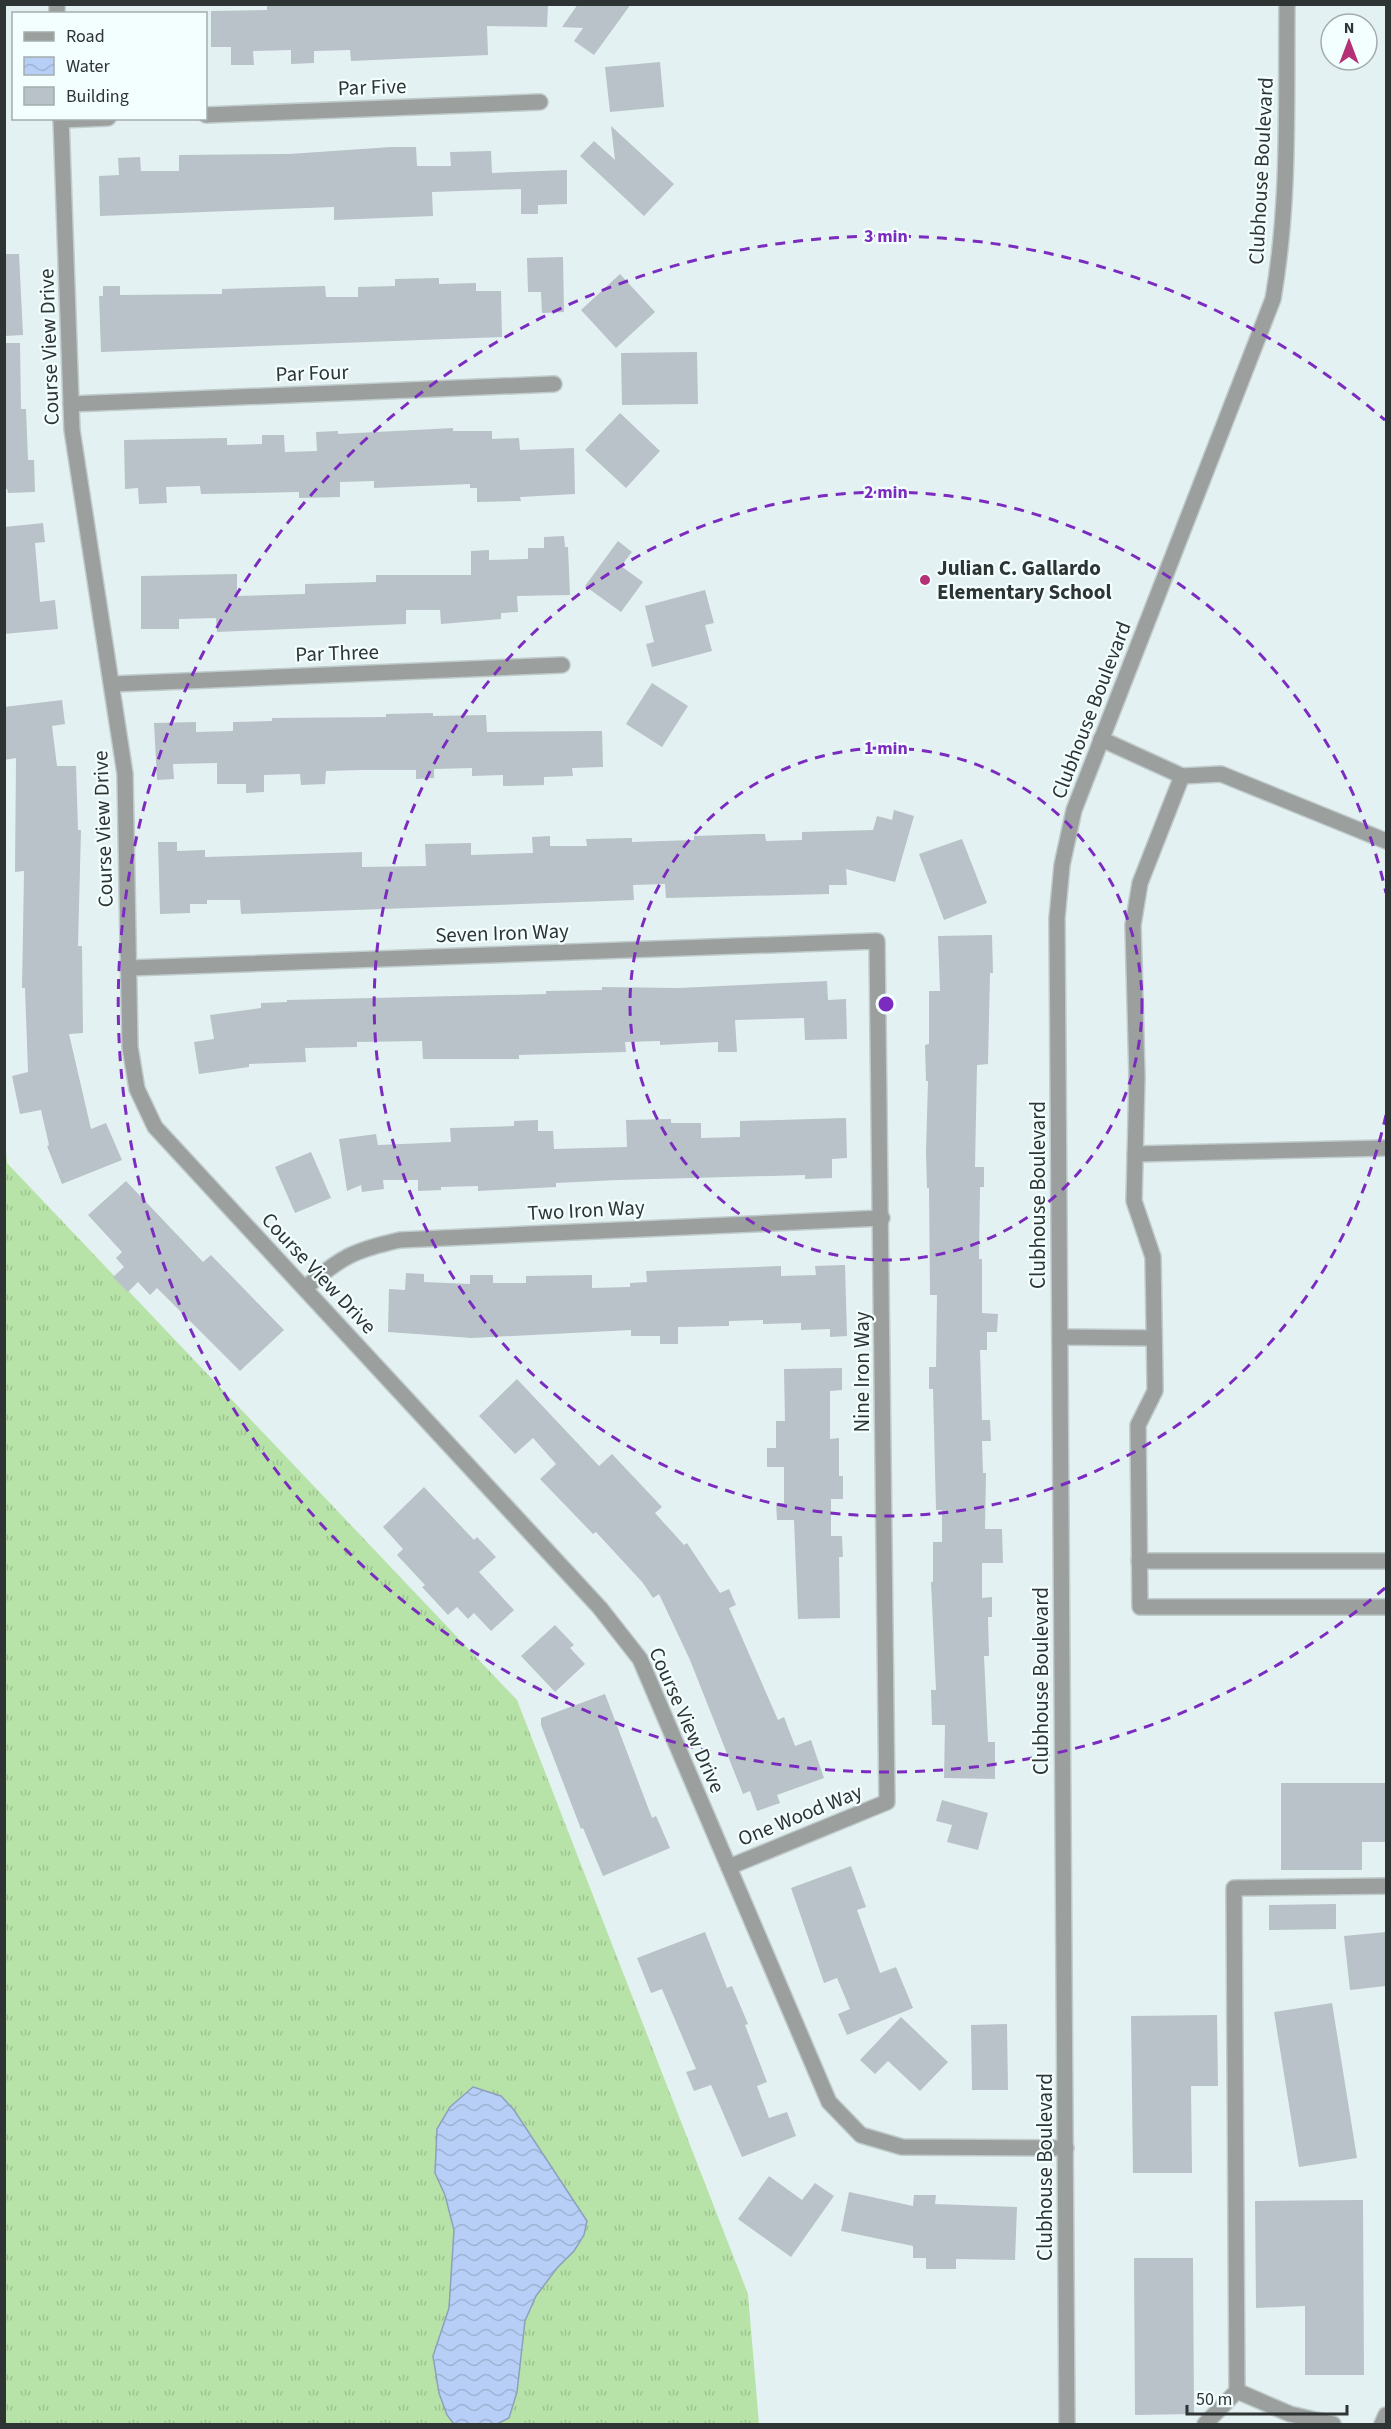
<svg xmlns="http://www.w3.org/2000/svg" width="1391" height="2429" viewBox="0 0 1391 2429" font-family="'Source Sans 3',sans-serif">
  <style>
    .grass { fill: url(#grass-tufts) }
    .water { fill: url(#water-waves); stroke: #8ea0bc; stroke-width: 1.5 }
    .building { fill: #b8c2c8 }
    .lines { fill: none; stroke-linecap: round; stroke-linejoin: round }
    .minor-casing { stroke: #c0cbcc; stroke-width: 18 }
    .minor { stroke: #9ba09e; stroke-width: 15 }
    .ring { fill: none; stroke: #7b2cbf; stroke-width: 3; stroke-dasharray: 10 8 }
    .poi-dot { fill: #b53176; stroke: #f3fefe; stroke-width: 2 }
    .labels { text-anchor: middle; stroke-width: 4.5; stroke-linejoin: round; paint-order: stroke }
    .street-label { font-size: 21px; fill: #2e3333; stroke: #f3fefe }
    .poi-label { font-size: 21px; font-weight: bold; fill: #2e3333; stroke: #f3fefe; text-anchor: start }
    .centre { fill: #7b2cbf; stroke: #f3fefe; stroke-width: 3 }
    .ring-label { font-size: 18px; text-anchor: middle; font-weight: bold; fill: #7b2cbf; stroke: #f3fefe; stroke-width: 4.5; stroke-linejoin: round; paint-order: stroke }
  </style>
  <defs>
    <pattern id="grass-tufts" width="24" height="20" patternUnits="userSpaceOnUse" patternTransform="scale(1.5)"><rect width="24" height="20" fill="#b7e3a8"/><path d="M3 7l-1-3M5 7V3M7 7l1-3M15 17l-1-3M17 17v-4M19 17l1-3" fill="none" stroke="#9ec391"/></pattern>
    <pattern id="water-waves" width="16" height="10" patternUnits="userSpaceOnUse" patternTransform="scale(1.5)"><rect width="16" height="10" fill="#b7cff7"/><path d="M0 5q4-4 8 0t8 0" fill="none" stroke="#9eb2d4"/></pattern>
  </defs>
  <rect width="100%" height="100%" fill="#e4f1f2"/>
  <path class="grass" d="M5,1139L7,1163L517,1700L748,2294L759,2424H5Z"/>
  <path class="water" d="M473,2087L501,2096L514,2110L587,2221L584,2235L574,2251L557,2268L536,2296L525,2321L517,2392L509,2418L497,2424H454L447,2415L439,2393L433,2356L449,2308L454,2230L445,2195L435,2173L437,2129L450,2107Z"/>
  <g class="building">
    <path d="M267,4H548L547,27L487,26L488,55L351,61L350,50L314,51V63L291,64V50L253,51L254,65H231V47H211V11L267,10Z"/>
    <path d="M578,4H631L594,55L574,41L583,28L562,27Z"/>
    <path d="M660,62L664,107L610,112L605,67Z"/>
    <path d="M611,126L674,184L644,216L580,156L594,141L615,160Z"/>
    <path d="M391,147H416L417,166H451L450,152L491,151L492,173L567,170V204L538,205V214H521V189L432,192L433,216L334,220V207L100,216L99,176L119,175L118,158L140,157L141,171H179V155L289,154Z"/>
    <path d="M4,254H19L23,335L4,336Z"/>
    <path d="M563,257L564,312L542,313L541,292H528L527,258Z"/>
    <path d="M620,274L655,312L616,348L581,310Z"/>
    <path d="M439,278V284L476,283V291H501L502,337L101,352L99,296H103V286H120V295L222,294V289L325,286L326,297H358V287L395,286V279Z"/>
    <path d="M4,343H20L21,409H26L28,460H34L35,492L8,493L7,489H4Z"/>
    <path d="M697,352L698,404L622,405L621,353Z"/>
    <path d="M620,413L660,451L626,488L585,450Z"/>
    <path d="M453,428V431H492V439L519,438L520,450L574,448L575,494L520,497L521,501L477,502V488H470V484L374,488V481L340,482V497L299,498V492L201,494L200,486L166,487L167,503L139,504L138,488L125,489L124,440L227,438V445L262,444V435H284L285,452L317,451L316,432L338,431V434Z"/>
    <path d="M43,523L45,542L35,543L40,602L55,600L58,629L4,634V527Z"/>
    <path d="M564,536L565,547H568L570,595L517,596L518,612L501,613V619L441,624L440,610H406V624L217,632L216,618L179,619V629H141V576L237,574V596L305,594V584L376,582V575H471V551L489,550V560L528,559V548H544V537Z"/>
    <path d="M618,541L632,552L621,566L643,582L621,612L585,586Z"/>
    <path d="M705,590L714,623L705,625L712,651L652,667L646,644L654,642L645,606Z"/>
    <path d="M652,683L688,706L662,747L626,724Z"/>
    <path d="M62,700L65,724L52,726L57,766H76L78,830H81L78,946H82L83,1033L69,1034L91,1129L106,1123L122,1160L62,1184L47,1146L49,1145L41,1110L20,1114L12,1076L28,1072L25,988H22L24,871L15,872L16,758L4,760V707Z"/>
    <path d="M433,713V716L486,715L487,732L602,731L603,767L572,768L573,776L544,777V785L503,786V775L472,776V768L434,769V778L416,779V770H360L326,771L325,784L301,785L300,774L264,775V792L246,793V784H217V763L173,764L174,779L157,780L154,723L196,722V732L233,731V722L272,721V718L386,717V714Z"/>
    <path d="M894,810L914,816L895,882L846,869L847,885H829V894L666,898L665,884L633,885L634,900L241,914L240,900H207V904H190V913L160,914L158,842H177V851L205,850V857L362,852V867L426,866L425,844L471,843V855L533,853L532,837L550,836V846H587L586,839L632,838V842L694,840V836L756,834H765L766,841L802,840V832L873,830L877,816L892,820Z"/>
    <path d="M962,839L987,903L944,920L919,854Z"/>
    <path d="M992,935L993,973H990L988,1064L977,1065L975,1167H984V1187H980L979,1259H982V1313L998,1314L997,1332H987V1350H980L982,1420H990L991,1441H982L983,1473H986L985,1529H1002L1003,1563H982V1598L992,1597V1617H988L989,1656H984L988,1742H995V1779L944,1778L945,1725H932L931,1690H936L931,1582H933V1542H942V1510H936L933,1389H929V1367H936L937,1295H930L929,1188H927L926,1152L928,1081H926L925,1045L929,1044V991H940L938,936Z"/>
    <path d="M827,981L828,1000L846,999L847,1039L805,1040L804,1018L735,1020L737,1052H718V1042L660,1045V1041L625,1042L626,1052L519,1055V1059H423L422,1041L357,1042V1047L305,1048L306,1062L249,1064V1067L199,1074L194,1042L214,1039L210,1015L261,1008V1003L287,1002V1000L546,994V991L602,990V987L678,988Z"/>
    <path d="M846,1118L847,1158L832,1159V1178L805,1179V1175L618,1180L556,1183V1187L478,1191V1186L441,1187V1190L418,1191V1180H383L384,1189L362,1192L361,1185L347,1191L339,1139L376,1134L378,1145L451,1142L450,1128L514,1126V1121L538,1120V1131H553L554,1149L627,1147L626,1120L671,1119V1123H701V1138L740,1137V1121Z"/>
    <path d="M311,1152L331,1198L295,1213L275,1167Z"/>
    <path d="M126,1181L203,1262L211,1255L284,1330L240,1371L157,1288L150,1295L138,1282L128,1292L113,1277L124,1267L116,1258L122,1252L88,1215Z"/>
    <path d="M845,1265L847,1336L830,1337V1329L801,1330V1323L763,1324V1320L729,1321V1326L678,1327V1344H660V1336H631V1330L472,1338L388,1332L389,1289L405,1290L406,1273L424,1274V1282L470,1284V1275H493V1283H526V1276L592,1275V1288L630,1287V1283L647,1282L646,1271L781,1266V1276L816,1275L815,1266Z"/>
    <path d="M842,1368V1390L830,1391V1439L839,1438V1476H843V1499H831V1536H842L843,1557H839L840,1618L798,1619L794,1520H777L776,1503H784V1467H767V1448H776V1421H785L784,1369Z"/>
    <path d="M517,1379L599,1466L612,1454L662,1507L655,1513L684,1545L687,1543L720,1593L729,1589L736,1605L729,1608L778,1720L784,1717L795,1746L811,1740L824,1778L777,1795L780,1803L757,1811L750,1791L743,1794L690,1660L659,1594L653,1598L643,1583L596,1532L593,1534L540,1479L556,1464L533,1438L515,1454L479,1416Z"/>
    <path d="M424,1487L474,1540L477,1537L496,1557L479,1572L514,1610L491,1631L474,1613L468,1619L457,1607L448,1615L422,1587L425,1585L397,1555L403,1549L383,1527Z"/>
    <path d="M555,1625L574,1645L570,1648L585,1664L555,1692L521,1656Z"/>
    <path d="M605,1694L652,1818L656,1816L670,1848L603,1876L583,1828L581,1829L541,1725V1718Z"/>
    <path d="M1281,1783H1386V1842H1362V1870H1281Z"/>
    <path d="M942,1800L988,1813L978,1850L947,1842L952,1825L936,1821Z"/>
    <path d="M851,1866L866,1907L857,1910L880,1973L896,1967L913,2008L847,2035L838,2014L850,2009L837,1978L824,1983L791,1888Z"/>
    <path d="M1336,1904V1929L1269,1930V1905Z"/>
    <path d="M705,1932L727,1988L732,1986L748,2024L745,2025L767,2082L757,2086L769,2118L787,2112L796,2136L742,2157L711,2085L694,2091L686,2072L696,2069L662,1989L651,1993L637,1958Z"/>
    <path d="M1386,1932V1986L1350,1990L1344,1936Z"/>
    <path d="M1332,2003L1357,2158L1299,2167L1274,2012Z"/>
    <path d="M1217,2015L1218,2086H1191L1192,2173H1133L1131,2016Z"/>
    <path d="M901,2017L948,2062L920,2091L888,2061L875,2074L860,2060Z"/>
    <path d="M1007,2024L1008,2090H972L971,2025Z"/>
    <path d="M769,2176L802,2200L815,2183L834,2196L791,2257L738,2219Z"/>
    <path d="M849,2192L913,2206L914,2195H936L935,2204L1017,2207L1015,2260L956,2259V2269H926V2258H913V2246L841,2231Z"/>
    <path d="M1363,2200L1364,2375H1305V2306L1256,2308L1255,2201Z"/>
    <path d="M1134,2258H1193L1194,2414L1135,2415Z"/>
  </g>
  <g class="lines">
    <g class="minor-casing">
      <g id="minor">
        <path d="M57,4V14"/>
        <path d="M206,115L540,102"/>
        <path d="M61,118L72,430L125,774L130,1047L137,1089L155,1127L600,1608L640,1659L829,2102L861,2135L902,2147L1066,2148"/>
        <path d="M61,120L108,118"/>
        <path d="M71,404L554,384"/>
        <path d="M113,684L562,665"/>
        <path d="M1101,739L1182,776L1140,883L1133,925L1137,1077L1134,1201L1153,1257L1155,1383V1391L1138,1425L1140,1607H1386"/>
        <path d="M1182,776L1221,774L1386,841"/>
        <path d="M129,968L877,941L887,1802L729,1867"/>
        <path d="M1135,1154L1386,1148"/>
        <path d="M305,1288C341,1257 354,1250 400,1240L882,1218"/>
        <path d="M1060,1337L1154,1338"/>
        <path d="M1139,1561H1386"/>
        <path d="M1237,2391L1290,2414L1333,2424"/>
        <path d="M1067,2424L1057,918L1062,865L1074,810L1273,299C1290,202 1286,103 1287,4"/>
        <path d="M1205,2424L1237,2391L1234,1888L1386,1886"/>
        <path d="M1382,2424L1386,2415"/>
      </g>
    </g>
    <use href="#minor" class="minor"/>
  </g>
  <g class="ring">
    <circle cx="886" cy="1004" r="256"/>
    <path d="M1386 1115A512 512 0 1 1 1386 893"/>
    <path d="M1385 1588A768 768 0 1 1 1385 420"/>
  </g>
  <circle class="poi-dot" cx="925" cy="580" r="6"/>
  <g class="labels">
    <g class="street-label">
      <text transform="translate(372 87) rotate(-2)" y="7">Par Five</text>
      <text transform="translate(1261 171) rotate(-87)" y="7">Clubhouse Boulevard</text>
      <text transform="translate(49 347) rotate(-92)" y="7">Course View Drive</text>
      <text transform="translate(312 373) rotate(-2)" y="7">Par Four</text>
      <text transform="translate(337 653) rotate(-2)" y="7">Par Three</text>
      <text transform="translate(1091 710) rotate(-69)" y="7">Clubhouse Boulevard</text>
      <text transform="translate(103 829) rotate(-92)" y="7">Course View Drive</text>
      <text transform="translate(502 933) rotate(-2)" y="7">Seven Iron Way</text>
      <text transform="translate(1038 1195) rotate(-90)" y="7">Clubhouse Boulevard</text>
      <text transform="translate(586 1210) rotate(-3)" y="7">Two Iron Way</text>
      <text transform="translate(319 1273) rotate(47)" y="7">Course View Drive</text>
      <text transform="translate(862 1372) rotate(-90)" y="7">Nine Iron Way</text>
      <text transform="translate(1041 1681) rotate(-90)" y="7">Clubhouse Boulevard</text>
      <text transform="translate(687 1720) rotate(66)" y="7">Course View Drive</text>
      <text transform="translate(800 1815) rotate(-22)" y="7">One Wood Way</text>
      <text transform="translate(1045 2167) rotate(-90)" y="7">Clubhouse Boulevard</text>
    </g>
    <g class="poi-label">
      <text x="937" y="575">Julian C. Gallardo<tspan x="937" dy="24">Elementary School</tspan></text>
    </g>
  </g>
  <circle cx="886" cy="1004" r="9" class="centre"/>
  <g class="ring-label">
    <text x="886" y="242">3 min</text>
    <text x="886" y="498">2 min</text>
    <text x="886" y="754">1 min</text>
  </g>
  <rect width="1391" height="2429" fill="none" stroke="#2e3333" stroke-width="12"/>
  <rect x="12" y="12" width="195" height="108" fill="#f3fefe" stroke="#a4adad" stroke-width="1.5"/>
  <rect x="24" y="32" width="30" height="9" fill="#9ba09e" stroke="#a4adad" stroke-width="1.5"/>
  <text x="66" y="42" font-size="18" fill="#2e3333">Road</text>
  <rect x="24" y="57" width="30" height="18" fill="url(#water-waves)" stroke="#a4adad" stroke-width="1.5"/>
  <text x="66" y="72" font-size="18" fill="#2e3333">Water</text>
  <rect x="24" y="87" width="30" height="18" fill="#b8c2c8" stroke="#a4adad" stroke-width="1.5"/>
  <text x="66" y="102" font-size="18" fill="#2e3333">Building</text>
  <g transform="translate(1349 42)"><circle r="28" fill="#f3fefe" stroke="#a4adad" stroke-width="1.5"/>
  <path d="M0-4.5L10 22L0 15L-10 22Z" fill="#b53176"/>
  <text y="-9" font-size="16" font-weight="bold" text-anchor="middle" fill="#2e3333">N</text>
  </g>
  <path d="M1187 2405v9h160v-9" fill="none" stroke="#2e3333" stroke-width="3"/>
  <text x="1196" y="2405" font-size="18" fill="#2e3333" stroke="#f3fefe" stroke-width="4.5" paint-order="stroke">50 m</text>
</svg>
